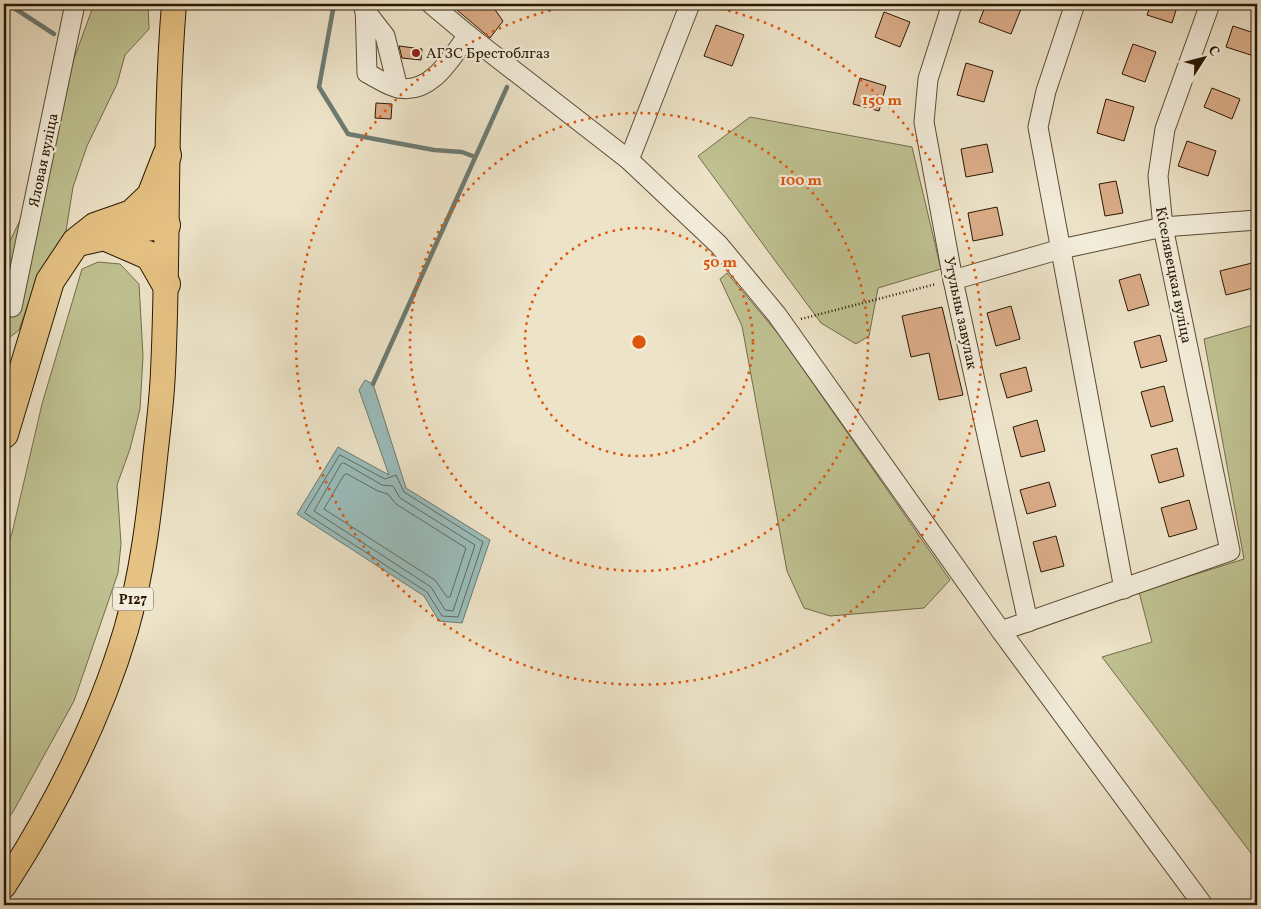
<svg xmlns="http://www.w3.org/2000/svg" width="1261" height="909" viewBox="0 0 1261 909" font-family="Vollkorn,serif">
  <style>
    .green { fill: #bfc191; stroke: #746c4a }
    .water { fill: #9abdbc; stroke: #6d7b72 }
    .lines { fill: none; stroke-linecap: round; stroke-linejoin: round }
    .shore { stroke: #626a5f; stroke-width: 1 }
    .stream { stroke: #6d7b72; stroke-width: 4.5 }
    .building { fill: #daac88; stroke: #2a1802 }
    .minor-casing { stroke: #5b4b34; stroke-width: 21 }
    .major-casing { stroke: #2a1802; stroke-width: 26 }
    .highway-casing { stroke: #2a1802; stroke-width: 30 }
    .path { stroke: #2a1802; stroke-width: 2.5; stroke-dasharray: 1 2.5; stroke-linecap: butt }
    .minor { stroke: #f3eddb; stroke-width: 19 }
    .major { stroke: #e6c284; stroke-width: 24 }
    .highway { stroke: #e6c284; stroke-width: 28 }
    .ring { fill: none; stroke: #de560c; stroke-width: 2.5; stroke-dasharray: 2.5 5 }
    .poi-dot { fill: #8f2418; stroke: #f3eddb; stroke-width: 2 }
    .labels { text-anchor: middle; stroke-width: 4.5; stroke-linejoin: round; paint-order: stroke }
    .shield { fill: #f3eddb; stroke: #665843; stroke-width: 1 }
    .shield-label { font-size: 14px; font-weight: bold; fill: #2a1802 }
    .poi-label { font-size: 15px; fill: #2a1802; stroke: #f3eddb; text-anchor: start }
    .street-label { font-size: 15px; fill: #2a1802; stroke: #f3eddb }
    .centre { fill: #de560c; stroke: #f3eddb; stroke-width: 2.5 }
    .ring-label { font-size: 15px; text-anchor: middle; font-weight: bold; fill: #de560c; stroke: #f3eddb; stroke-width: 4.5; stroke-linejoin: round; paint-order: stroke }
  </style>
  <rect width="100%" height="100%" fill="#ede3c8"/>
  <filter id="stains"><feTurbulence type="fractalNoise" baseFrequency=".004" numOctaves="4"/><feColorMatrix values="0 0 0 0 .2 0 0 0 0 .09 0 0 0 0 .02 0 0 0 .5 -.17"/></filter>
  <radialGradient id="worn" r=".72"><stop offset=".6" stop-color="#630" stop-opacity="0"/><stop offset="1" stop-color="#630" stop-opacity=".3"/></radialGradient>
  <g class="green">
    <path d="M94,4H148L149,29L125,55L117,84L87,146L73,187L66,231L34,287L19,330L4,342V253L29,202L60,97Z"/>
    <path d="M750,117L912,147L941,269L878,288L869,336L856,344L821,323L698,156Z"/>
    <path d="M98,262L120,264L139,284L143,356L140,409L130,449L117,485L121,544L118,573L74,701L13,812L4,823V557L12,533L42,404L82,269Z"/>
    <path d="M727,273L780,336L950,580L924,608L830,616L804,608L787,571L742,326L720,279Z"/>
    <path d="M1257,324V861L1102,657L1152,642L1139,592L1244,559L1204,339Z"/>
  </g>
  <path class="water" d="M365,380L373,384L406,488L490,540L462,623L439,621L424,596L297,514L338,447L389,475L359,390Z"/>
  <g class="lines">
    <g class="shore">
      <path d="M340,455L385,479L396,475L404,492L483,542L458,617L442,616L427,592L305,513Z"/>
      <path d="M344,463L382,485L393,486L400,498L475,545L453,611L445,610L431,587L314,511L341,464Z"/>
      <path d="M347,474L378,491L388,494L396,504L466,548L450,597H447L435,580L324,509L344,475Z"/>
    </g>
    <g class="stream">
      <path d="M8,4L54,34"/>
      <path d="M334,4L319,87L348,134L434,150L462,152L475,157"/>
      <path d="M373,384L507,87"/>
    </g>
  </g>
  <g class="building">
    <path d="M450,4H491L503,21L490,38Z"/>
    <path d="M986,4H1023L1011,34L979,22Z"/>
    <path d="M1151,4H1178L1172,23L1147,15Z"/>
    <path d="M884,12L910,22L900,47L875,37Z"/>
    <path d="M716,25L744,35L732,66L704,56Z"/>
    <path d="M1233,26L1257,34V57L1226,47Z"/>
    <path d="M1133,44L1156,52L1145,82L1122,74Z"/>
    <path d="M399,46L422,49L421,60L402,58Z"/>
    <path d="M966,63L993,71L984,102L957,95Z"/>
    <path d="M860,78L886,86L879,111L853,104Z"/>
    <path d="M1212,88L1240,99L1232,119L1204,107Z"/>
    <path d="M1106,99L1134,107L1124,141L1097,133Z"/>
    <path d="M376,103L392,104L391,119L375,118Z"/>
    <path d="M1187,141L1216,151L1208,176L1178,166Z"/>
    <path d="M987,144L993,172L966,177L961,149Z"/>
    <path d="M1116,181L1123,213L1105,216L1099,184Z"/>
    <path d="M997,207L1003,235L973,241L968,213Z"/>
    <path d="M1252,263L1257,287L1226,295L1220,271Z"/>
    <path d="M1140,274L1149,305L1128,311L1119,280Z"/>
    <path d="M1011,306L1020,339L996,346L987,313Z"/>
    <path d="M942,307L963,395L939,400L929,353L911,357L902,316Z"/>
    <path d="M1160,335L1167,361L1141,368L1134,342Z"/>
    <path d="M1026,367L1032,391L1007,398L1000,374Z"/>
    <path d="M1164,386L1173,421L1151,427L1141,392Z"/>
    <path d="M1037,420L1045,451L1021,457L1013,427Z"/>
    <path d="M1177,448L1184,476L1159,483L1151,455Z"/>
    <path d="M1049,482L1056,506L1027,514L1020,490Z"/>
    <path d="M1189,500L1197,529L1169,537L1161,508Z"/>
    <path d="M1056,536L1064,566L1041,572L1033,542Z"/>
  </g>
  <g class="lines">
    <g class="minor-casing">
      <g id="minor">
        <path d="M365,4L367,73C377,78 389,87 399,88C432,94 451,58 468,35"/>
        <path d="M431,4L468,35L629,160L719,245L777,315L1001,631L1203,905"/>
        <path d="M952,4L928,79L924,122L953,280L1028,622"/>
        <path d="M1075,4L1046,91L1038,127L1124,589"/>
        <path d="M364,9L385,36L398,88"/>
        <path d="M629,160L690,4"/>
        <path d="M953,280L1061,249L1163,227L1257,220"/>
        <path d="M4,302L12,307L75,4"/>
        <path d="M1001,631L1230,551L1163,227L1158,176L1165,129L1210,4"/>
      </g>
    </g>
    <g class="major-casing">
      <path id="major" d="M4,886C55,807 99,721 126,630C142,574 149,516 155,458C158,429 162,400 163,371C169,249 164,126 174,4"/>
    </g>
    <g class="highway-casing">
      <g id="highway">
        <path d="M110,230L166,225"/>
        <path d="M82,241L104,236L150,256L166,284"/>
        <path d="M4,434L50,281L76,242L95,227L132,214L151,196L167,155"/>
      </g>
    </g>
    <path class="path" d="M801,319L936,284"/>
    <use href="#minor" class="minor"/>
    <use href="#major" class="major"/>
    <use href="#highway" class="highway"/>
  </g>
  <g class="ring">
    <circle cx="639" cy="342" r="114"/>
    <circle cx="639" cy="342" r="229"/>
    <path d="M699 4A343 343 0 1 1 579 4"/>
  </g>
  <circle class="poi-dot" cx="416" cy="53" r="5"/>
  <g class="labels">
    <rect class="shield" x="113" y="587.5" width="40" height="23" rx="4"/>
    <g class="shield-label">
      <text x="133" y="604">Р127</text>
    </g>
    <g class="poi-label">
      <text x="426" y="58">АГЗС Брестоблгаз</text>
    </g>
    <g class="street-label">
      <text transform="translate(43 160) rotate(-78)" y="5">Яловая вуліца</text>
      <text transform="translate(1174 275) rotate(79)" y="5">Кіселявецкая вуліца</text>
      <text transform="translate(961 313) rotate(78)" y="5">Утульны завулак</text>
    </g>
  </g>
  <circle cx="639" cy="342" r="8" class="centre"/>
  <g class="ring-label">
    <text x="882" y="105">150 m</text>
    <text x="801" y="185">100 m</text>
    <text x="720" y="267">50 m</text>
  </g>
  <rect width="1261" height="909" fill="none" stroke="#ede3c8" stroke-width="20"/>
  <rect x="5" y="5" width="1251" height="899" fill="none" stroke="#2a1802" stroke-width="2.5"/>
  <rect x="10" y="10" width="1241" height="889" fill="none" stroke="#2a1802"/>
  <g transform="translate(1204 58) rotate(54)" stroke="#f3eddb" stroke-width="4" paint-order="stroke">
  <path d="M0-4L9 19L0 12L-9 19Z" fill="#2a1802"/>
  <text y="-8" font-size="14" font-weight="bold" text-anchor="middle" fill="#2a1802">С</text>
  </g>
  <rect width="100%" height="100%" filter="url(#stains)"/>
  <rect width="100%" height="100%" fill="url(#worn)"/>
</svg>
